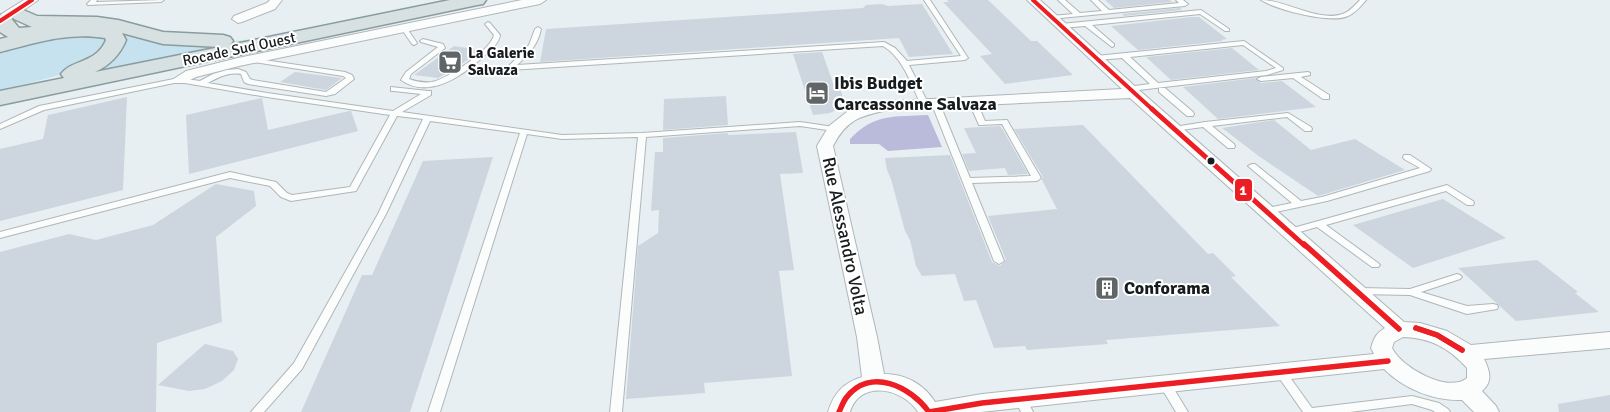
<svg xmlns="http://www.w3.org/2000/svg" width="1610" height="412" viewBox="0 0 1610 412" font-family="Signika,sans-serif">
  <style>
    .green { fill: #c6e2ee }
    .water { fill: #babbdb }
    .building { fill: #cdd6de }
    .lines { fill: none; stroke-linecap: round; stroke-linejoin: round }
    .lane-casing { stroke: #b0b6b8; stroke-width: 2 }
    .street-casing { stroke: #b0b6b8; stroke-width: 2 }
    .primary-casing { stroke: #899c9e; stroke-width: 3 }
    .lane { fill: #fbfdfd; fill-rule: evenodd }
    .street { fill: #fbfdfd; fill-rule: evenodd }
    .primary { fill: #d8e1e2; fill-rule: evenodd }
    .bus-1-far2-casing { stroke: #fff; stroke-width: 7 }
    .bus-1-far1-casing { stroke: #fff; stroke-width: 9 }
    .bus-1-casing { stroke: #fff; stroke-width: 9 }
    .bus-1-far2 { stroke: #ec1e23; stroke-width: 4 }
    .bus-1-far1 { stroke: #ec1e23; stroke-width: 5 }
    .bus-1 { stroke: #ec1e23; stroke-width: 5.5 }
    .bus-dot { fill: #171c1e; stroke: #fff; stroke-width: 2 }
    .labels { text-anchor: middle; stroke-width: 4; stroke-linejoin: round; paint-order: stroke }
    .far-street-label { font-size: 15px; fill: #171c1e; stroke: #fff }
    .far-poi-label { font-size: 15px; font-weight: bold; fill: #171c1e; stroke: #fff; text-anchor: start }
    .poi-label { font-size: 18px; font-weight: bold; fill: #171c1e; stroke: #fff; text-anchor: start }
    .street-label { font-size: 18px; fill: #171c1e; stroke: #fff }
    .line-badge { stroke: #fff; stroke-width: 2 }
    .badge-label { font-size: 14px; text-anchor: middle; font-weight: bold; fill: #fff }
  </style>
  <rect width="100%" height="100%" fill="#e7eff2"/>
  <g class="green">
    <path d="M41,25H91L114,28L178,43L225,42L273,37L46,85C71,77 119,67 125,37C99,16 57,30 27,31L19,28Z"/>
    <path d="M56,33L106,36L110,48L67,73L0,91V50Z"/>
  </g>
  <path class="water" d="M928,115L942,147L888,151L879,144H850V139C875,113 894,117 928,115Z"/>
  <g class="building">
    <path d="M947,0H988L1031,41H1037L1073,75L1005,84L980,56L992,54L943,2H949Z"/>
    <path d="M1105,0H1170L1172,2L1114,8Z"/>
    <path d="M882,4L888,6L922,4L953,54L909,57L899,38L540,62L546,29L863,8L866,5Z"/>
    <path d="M1180,8L1182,10L1124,16L1122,14Z"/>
    <path d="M1191,17H1199L1227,39L1221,40L1223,41L1138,50L1111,26Z"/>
    <path d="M454,46L481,50L456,68L438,78L414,75Z"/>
    <path d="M1232,48L1259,70L1171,80L1146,57Z"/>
    <path d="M822,52L834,86H839L846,105L830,113L813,115L793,54Z"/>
    <path d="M295,72L342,78L326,90L280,82Z"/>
    <path d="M1255,78L1261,83L1282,81L1316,107L1218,119L1183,87Z"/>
    <path d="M726,96L728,125L663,130L664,99Z"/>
    <path d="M127,97L123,190L0,221V149L43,139L48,115Z"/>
    <path d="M262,98L268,130L349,111H351L358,131L189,174L186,115Z"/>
    <path d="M1274,120L1311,150L1355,139L1405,170L1318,196L1260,157L1222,128Z"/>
    <path d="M1083,125L1208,254L1213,253L1236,276L1231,277L1280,326L1106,340L1108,344L1027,350L1025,346L994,348L976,300L964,301L955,274L922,276L916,266L910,240L905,231L891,179L887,170L885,158L950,155L992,262L1000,266L1006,260L988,216L1057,209L1042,180L1043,177L1014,129Z"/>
    <path d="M1000,126L1003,130L1028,174L1008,175L1005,168L969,171L962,154L976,153L964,128Z"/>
    <path d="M796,132L803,173L780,174L794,270L779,271L792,376L704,383L705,393L626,399L638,246L658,233L659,210L651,211L655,152H663V138L728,133V135Z"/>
    <path d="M493,157L410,412H301L362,275H372L423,161Z"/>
    <path d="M216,184L254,191L256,206L216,237L222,322L157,343L156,412H0V252L69,234L96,240L153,225Z"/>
    <path d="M1443,199L1506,238L1413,268L1353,225Z"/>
    <path d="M1537,260L1578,292L1575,293L1599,312L1516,321L1458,268Z"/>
    <path d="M205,344L233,351L238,359L234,370L222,381L205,389L189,391L158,385Z"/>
    <path d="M1610,395V412H1559L1558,404Z"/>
  </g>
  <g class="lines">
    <g class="lane-casing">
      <g id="lane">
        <path d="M91,0H97L96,2L164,0L161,2L88,5L87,4Z"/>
        <path d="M924,0H930L968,58L965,60L909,65L928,103L924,105L920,103C911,83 903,58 883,46L510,70L507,68L529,45L535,29L538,27L541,29C538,45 528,55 517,65L884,42L895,48L907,61L961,56Z"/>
        <path d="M1058,0H1065L1080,13L1102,11L1091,0H1098L1109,10L1179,3L1176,0H1183L1188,4L1185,6L1050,19L1049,18L1052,16L1073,14Z"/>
        <path d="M1261,0C1286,0 1321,24 1345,13C1351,10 1355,5 1360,0H1366C1361,6 1355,13 1348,16C1331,24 1277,10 1261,0Z"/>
        <path d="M1201,10L1229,29V31H1225L1200,14L1092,25L1114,44V46L1112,47L1085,26L1061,28L1058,26L1061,24Z"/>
        <path d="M488,22L490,23L500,35C499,44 490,50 484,56C464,75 429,100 401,80L406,72L438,47L421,42L420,41L423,39L443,44L445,48L411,74L409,79C417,82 424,83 432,82C447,79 491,50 494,35L485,24Z"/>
        <path d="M406,29L408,30L417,43L416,44L414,45L412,44L403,31Z"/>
        <path d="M1244,41L1283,68V70L1267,75L1130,91L1126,89L1127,87L1150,84L1122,58L1096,60L1093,58L1096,56ZM1243,45L1276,68L1266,71L1158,83L1130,57Z"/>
        <path d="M250,58L345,72L352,75L354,79L335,94L326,96L248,84L244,82L241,74C228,72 219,77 208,83L267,93L393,111L421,94L394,91H391V87L428,91H431V95L402,112L562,135L642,133L800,122L834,127L838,129L834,131L800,126L646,137L622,412H610L638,137L562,139L527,134L440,412H428L520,133L430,121L386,214L302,369L264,412H251L294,363L378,214L423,119L397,116L356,191L291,201L281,197L270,186L230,178L0,238V232L230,172L276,182L287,193L292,195L350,187L390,115L267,97L179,82L44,110L0,129V124L39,106L179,78L200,81L213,74L227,70L238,69L246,72L250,79L253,80L326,92L346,78L343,76L248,61V59Z"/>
        <path d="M1308,72L1310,73V75L1301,77L1329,95V99H1323L1293,78L1261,81L1257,79L1261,77Z"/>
        <path d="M1159,88H1165L1193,112L1194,114L1193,116H1187L1159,92Z"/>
        <path d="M969,98H975L985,121L1007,120L1041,178L1037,181L972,183L1004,261L999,264L994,261L931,102L932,100H935L939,102L970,178L1031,176L1002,124L979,125L968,100Z"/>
        <path d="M1288,113L1311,127L1312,129L1311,131H1305L1287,117L1212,126L1234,144L1235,146L1234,148H1228L1203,127L1174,131L1170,129L1174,127L1205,122Z"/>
        <path d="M1404,155H1410L1431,169L1430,171L1327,201L1266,214L1262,211L1263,209L1292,203L1248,166L1252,164H1255L1301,201L1322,197L1420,168L1404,159L1403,157Z"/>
        <path d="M1447,185L1473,201L1474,203L1473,205H1467L1446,191L1326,225L1378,263L1380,265L1378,267H1372L1317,227L1289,235L1284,232L1286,230Z"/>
        <path d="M1457,274L1460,275L1462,277L1460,279L1421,292L1467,306L1493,304L1497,305L1498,307L1497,309L1467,314L1410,295L1359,294L1356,293L1354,291L1356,289L1359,288L1410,289Z"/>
        <path d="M1280,368L1284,369L1312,408L1412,396L1439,403L1448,409L1450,412H1435L1432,410L1412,404L1350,412H1303L1275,372L1276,369Z"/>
        <path d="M1165,380L1169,381L1188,412H1176L1159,384L1161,381Z"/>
        <path d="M1021,395L1025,396L1033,412H1021L1015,399L1017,396Z"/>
      </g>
    </g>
    <g class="street-casing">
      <g id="street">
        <path d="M24,0H38L4,24L0,25V15Z"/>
        <path d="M270,0H282L275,9L242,22L238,23L232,19L234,16L267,3Z"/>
        <path d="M522,0H546L540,4L239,66L196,77L184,83H174L172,80L186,71L238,58Z"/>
        <path d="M1027,0H1040L1139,90L1404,322L1420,323L1447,331L1471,345L1610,332V348L1484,359C1490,371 1493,382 1482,391L1496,406L1499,412H1474L1462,400C1434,401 1404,389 1384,369L981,412H918C903,388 860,379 850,412H828C834,393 843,383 862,377L857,337L817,146L829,126L848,111L892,101L1122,89ZM1130,98L1385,328C1376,333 1374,338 1371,348L1374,354L982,394L935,402C924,384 905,374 884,374L877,337L833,146C848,117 862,116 892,109ZM1403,337C1431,338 1449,348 1467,368V378C1448,394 1401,367 1392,348L1394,342Z"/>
      </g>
    </g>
    <g class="primary-casing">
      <path id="primary" d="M450,0H486L483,4L477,5L0,105V91L64,78L61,74C72,59 96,64 106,40L105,38C67,32 36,43 0,52V39L8,37L0,32V15L9,16L19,28L32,27L14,19L12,15L14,11L21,9L37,16L97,17L118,20L163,32L223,35L230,37L233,41L230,45ZM122,33L163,44L220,47L95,72C110,65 120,55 126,40Z"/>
    </g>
    <use href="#lane" class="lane"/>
    <use href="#street" class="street"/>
    <use href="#primary" class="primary"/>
    <g class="bus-1-far2-casing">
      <g id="bus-1-far2">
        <path d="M1033,0L1153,110"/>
        <path d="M0,21L32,0"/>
      </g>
    </g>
    <g class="bus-1-far1-casing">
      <path id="bus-1-far1" d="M1152,109L1305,246"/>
    </g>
    <g class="bus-1-casing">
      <g id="bus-1">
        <path d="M1304,244L1399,329"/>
        <path d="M1416,328L1437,335L1462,350"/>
        <path d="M1416,328L1437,335L1462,350"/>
        <path d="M839,412C841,408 843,402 846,398C870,366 911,387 929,412"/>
        <path d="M929,412L982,403L1388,361"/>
      </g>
    </g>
    <use href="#bus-1-far2" class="bus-1-far2"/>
    <use href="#bus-1-far1" class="bus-1-far1"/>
    <use href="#bus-1" class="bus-1"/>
  </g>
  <defs>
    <g id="supermarket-square" transform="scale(1.25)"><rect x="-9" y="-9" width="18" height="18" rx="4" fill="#606668" stroke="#fff"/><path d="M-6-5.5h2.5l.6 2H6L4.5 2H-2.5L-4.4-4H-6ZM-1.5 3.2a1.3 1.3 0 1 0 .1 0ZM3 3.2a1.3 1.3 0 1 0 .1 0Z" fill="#fff"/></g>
    <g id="hotel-square" transform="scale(1.25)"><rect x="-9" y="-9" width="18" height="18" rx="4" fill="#606668" stroke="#fff"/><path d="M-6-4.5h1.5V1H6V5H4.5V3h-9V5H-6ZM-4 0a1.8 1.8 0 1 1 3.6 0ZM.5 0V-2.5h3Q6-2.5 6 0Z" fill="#fff"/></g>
    <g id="building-square" transform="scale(1.25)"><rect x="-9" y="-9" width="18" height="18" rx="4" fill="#606668" stroke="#fff"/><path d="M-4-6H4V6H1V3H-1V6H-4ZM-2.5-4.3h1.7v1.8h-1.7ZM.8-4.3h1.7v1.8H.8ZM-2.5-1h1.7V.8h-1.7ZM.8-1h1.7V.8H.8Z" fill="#fff"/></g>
  </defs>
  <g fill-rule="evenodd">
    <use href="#supermarket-square" x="450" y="62"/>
    <use href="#hotel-square" x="817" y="93"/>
    <use href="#building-square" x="1107" y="288"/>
  </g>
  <circle class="bus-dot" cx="1211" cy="161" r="4.5"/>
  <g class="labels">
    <g class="far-street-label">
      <text transform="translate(239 49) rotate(-12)" y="5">Rocade Sud Ouest</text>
    </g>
    <g class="far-poi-label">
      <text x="468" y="58">La Galerie<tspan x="468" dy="17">Salvaza</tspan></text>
    </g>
    <g class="poi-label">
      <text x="834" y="89">Ibis Budget<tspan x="834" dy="21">Carcassonne Salvaza</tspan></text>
      <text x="1124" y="294">Conforama</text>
    </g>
    <g class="street-label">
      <text transform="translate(845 236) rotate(78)" y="6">Rue Alessandro Volta</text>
    </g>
  </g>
  <rect class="line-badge" x="1234" y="178" width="19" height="24" rx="5" fill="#ec1e23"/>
  <g class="badge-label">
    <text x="1243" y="195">1</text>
  </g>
</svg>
